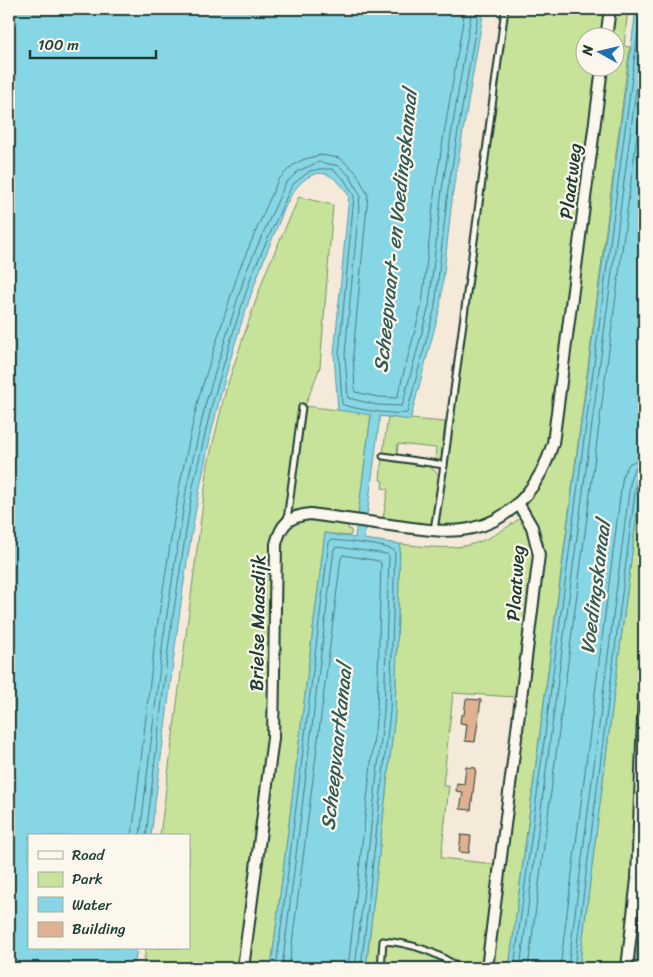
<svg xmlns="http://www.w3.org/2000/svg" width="653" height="977" viewBox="0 0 653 977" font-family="Sriracha,sans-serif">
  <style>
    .green { fill: #c7e299; stroke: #739066 }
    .water { fill: #87d6e5; stroke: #5d999e }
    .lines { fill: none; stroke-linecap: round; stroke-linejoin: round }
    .shore { stroke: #497a7b; stroke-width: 1 }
    .building { fill: #dfb190; stroke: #1f3d34 }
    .lane-casing { stroke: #1f3d34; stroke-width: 9 }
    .street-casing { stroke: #1f3d34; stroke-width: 14 }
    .lane { stroke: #fbf7ec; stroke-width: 5 }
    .street { stroke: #fbf7ec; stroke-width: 10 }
    .labels { text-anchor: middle; stroke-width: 4.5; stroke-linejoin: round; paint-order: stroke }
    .street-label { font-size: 19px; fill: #1f3d34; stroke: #fbf7ec }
    .water-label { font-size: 20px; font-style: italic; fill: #345c57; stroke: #fbf7ec }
  </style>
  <rect width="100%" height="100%" fill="#f5e9da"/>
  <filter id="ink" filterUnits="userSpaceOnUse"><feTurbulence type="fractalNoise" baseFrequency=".02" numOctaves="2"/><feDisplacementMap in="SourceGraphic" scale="10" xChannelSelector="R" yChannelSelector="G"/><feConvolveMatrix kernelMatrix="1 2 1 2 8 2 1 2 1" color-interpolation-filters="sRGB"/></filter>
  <g filter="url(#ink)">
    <g class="green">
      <path d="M506,9H605L601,37L586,38V68H597L548,446C544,456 540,469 534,478C514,509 477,525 442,527L439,522Z"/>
      <path d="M613,9H628L624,46L630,47L509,968H490L543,555V542L527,505L529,499L543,480L555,450L606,68H616V38L610,37Z"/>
      <path d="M299,197L333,205L320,367L305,406L371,414L358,515L314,508L295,510L291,507L305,406L299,402L284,519L277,529L271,708L239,968H143L146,948H189V836H160L208,464L226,389L241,344L265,274Z"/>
      <path d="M388,417L445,422L441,461L435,460L436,448L398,444L397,455L383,453Z"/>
      <path d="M382,458L428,465L439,475L432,522L428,525L383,519L388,489L382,488L383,481L380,480Z"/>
      <path d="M644,459V656L637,825L624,968H579Z"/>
      <path d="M302,518L349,522L348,529L351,530V535L348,536L325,533L271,968H247L277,737L281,542L287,528Z"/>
      <path d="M520,518L534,543L533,554L515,697L453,693L443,786H449L441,858L494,864L481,968H366L395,713L400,544C454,550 475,552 520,518Z"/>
      <path d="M644,756V897L635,968H629Z"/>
    </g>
    <g class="water">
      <path d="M9,9H484L453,190L440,308L410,420L380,416L364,539L400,544L395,713L366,968H271L325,533L355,538L371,415L338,410L334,354L349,196C335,173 317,163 296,188C287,199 281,218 275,232C214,377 190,523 171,679C165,731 157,783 151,836H29V948H137L134,968H9Z"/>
      <path d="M636,9H644V459L579,968H509Z"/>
      <path d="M644,897V962L639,968H635Z"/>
    </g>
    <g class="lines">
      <g class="shore">
        <path d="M132,836L155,640L180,483L198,400L239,270L278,180L292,166L302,160L320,155L340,158L356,172L368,195L353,354L355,392L378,397L397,398L422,304L435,188L465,9"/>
        <path d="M140,836L163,640L187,485L206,402L246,272L285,184L298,171L319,162L339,166L350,176L360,195L345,354L348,398L377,405L402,406L429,306L442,189L472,9"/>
        <path d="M146,836L169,642L193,486L212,404L235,326L252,274L292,185L310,171L320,169H332L344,179L354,196L339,354L342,404C350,409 397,415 407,413L435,307L448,190L479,9"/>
        <path d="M276,968L329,542L331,540C344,541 388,545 395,551L390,712L361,968"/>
        <path d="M282,968L334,549L337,547L387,554L389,556L384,712L355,968"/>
        <path d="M289,968L341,558L343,555L379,561L381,563L377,711L348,968"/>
        <path d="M514,968L641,9"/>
        <path d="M520,968L644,30"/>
        <path d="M528,968L644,82"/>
        <path d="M560,968L623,474L630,463L644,458"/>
        <path d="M568,968L631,476L635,468L644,465"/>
        <path d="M574,968L637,477L639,473L644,472"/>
      </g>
    </g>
    <g class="building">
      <path d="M466,699L481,700L475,742L465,741L467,724L460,723L461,715H464Z"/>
      <path d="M466,767L476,768L471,810L460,809L463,792L456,791L457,783L464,784Z"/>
      <path d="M461,835L471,836L469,853L459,852Z"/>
    </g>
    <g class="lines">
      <g class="lane-casing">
        <g id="lane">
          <path d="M383,456L444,465L434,530"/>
          <path d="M444,465L505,9"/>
          <path d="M287,520L302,407"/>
          <path d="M381,966L390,968"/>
          <path d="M381,968L383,941C410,943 437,952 459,968"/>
        </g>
      </g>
      <g class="street-casing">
        <g id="street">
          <path d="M606,38L610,9"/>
          <path d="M243,968L273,738L276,544C281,524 289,516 310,514C339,518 368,522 397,526C422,529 449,534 473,528C515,519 542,481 553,443L602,68"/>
          <path d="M487,968L539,555L532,527L518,503"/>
          <path d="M627,968L637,879L644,691"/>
        </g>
      </g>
      <use href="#lane" class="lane"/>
      <use href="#street" class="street"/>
    </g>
  </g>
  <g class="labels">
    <g class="street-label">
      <text transform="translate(570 181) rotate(-83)" y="7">Plaatweg</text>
      <text transform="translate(515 583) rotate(-86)" y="7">Plaatweg</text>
      <text transform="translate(257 623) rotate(-89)" y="7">Brielse Maasdijk</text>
    </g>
    <g class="water-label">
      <text transform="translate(395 231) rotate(-84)" y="7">Scheepvaart- en Voedingskanaal</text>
      <text transform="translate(595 587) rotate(-83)" y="7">Voedingskanaal</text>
      <text transform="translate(336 747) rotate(-84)" y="7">Scheepvaartkanaal</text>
    </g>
  </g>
  <rect width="653" height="977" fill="none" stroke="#fbf7ec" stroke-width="30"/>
  <rect x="15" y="15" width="623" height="947" fill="none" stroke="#1f3d34" stroke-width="2" filter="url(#ink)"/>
  <rect x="28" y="834" width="162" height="115" fill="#fbf7ec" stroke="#a3ada2"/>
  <rect x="38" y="851" width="25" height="8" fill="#fbf7ec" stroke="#a3ada2"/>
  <text x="72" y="860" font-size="15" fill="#1f3d34">Road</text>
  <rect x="38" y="872" width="25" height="15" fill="#c7e299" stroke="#a3ada2"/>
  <text x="72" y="884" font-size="15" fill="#1f3d34">Park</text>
  <rect x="38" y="897" width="25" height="15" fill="#87d6e5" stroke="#a3ada2"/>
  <text x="72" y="910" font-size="15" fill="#1f3d34">Water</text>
  <rect x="38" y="922" width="25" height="15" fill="#dfb190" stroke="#a3ada2"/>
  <text x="72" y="934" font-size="15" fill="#1f3d34">Building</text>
  <g transform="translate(600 52) rotate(278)"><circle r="24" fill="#fbf7ec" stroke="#a3ada2"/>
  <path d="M0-4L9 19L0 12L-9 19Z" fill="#1f6fb2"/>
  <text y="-8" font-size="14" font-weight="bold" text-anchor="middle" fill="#1f3d34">N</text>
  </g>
  <path d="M30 50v8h126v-8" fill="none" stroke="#1f3d34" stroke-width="2.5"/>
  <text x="38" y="50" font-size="15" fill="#1f3d34" stroke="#fbf7ec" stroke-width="4" paint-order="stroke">100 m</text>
</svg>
